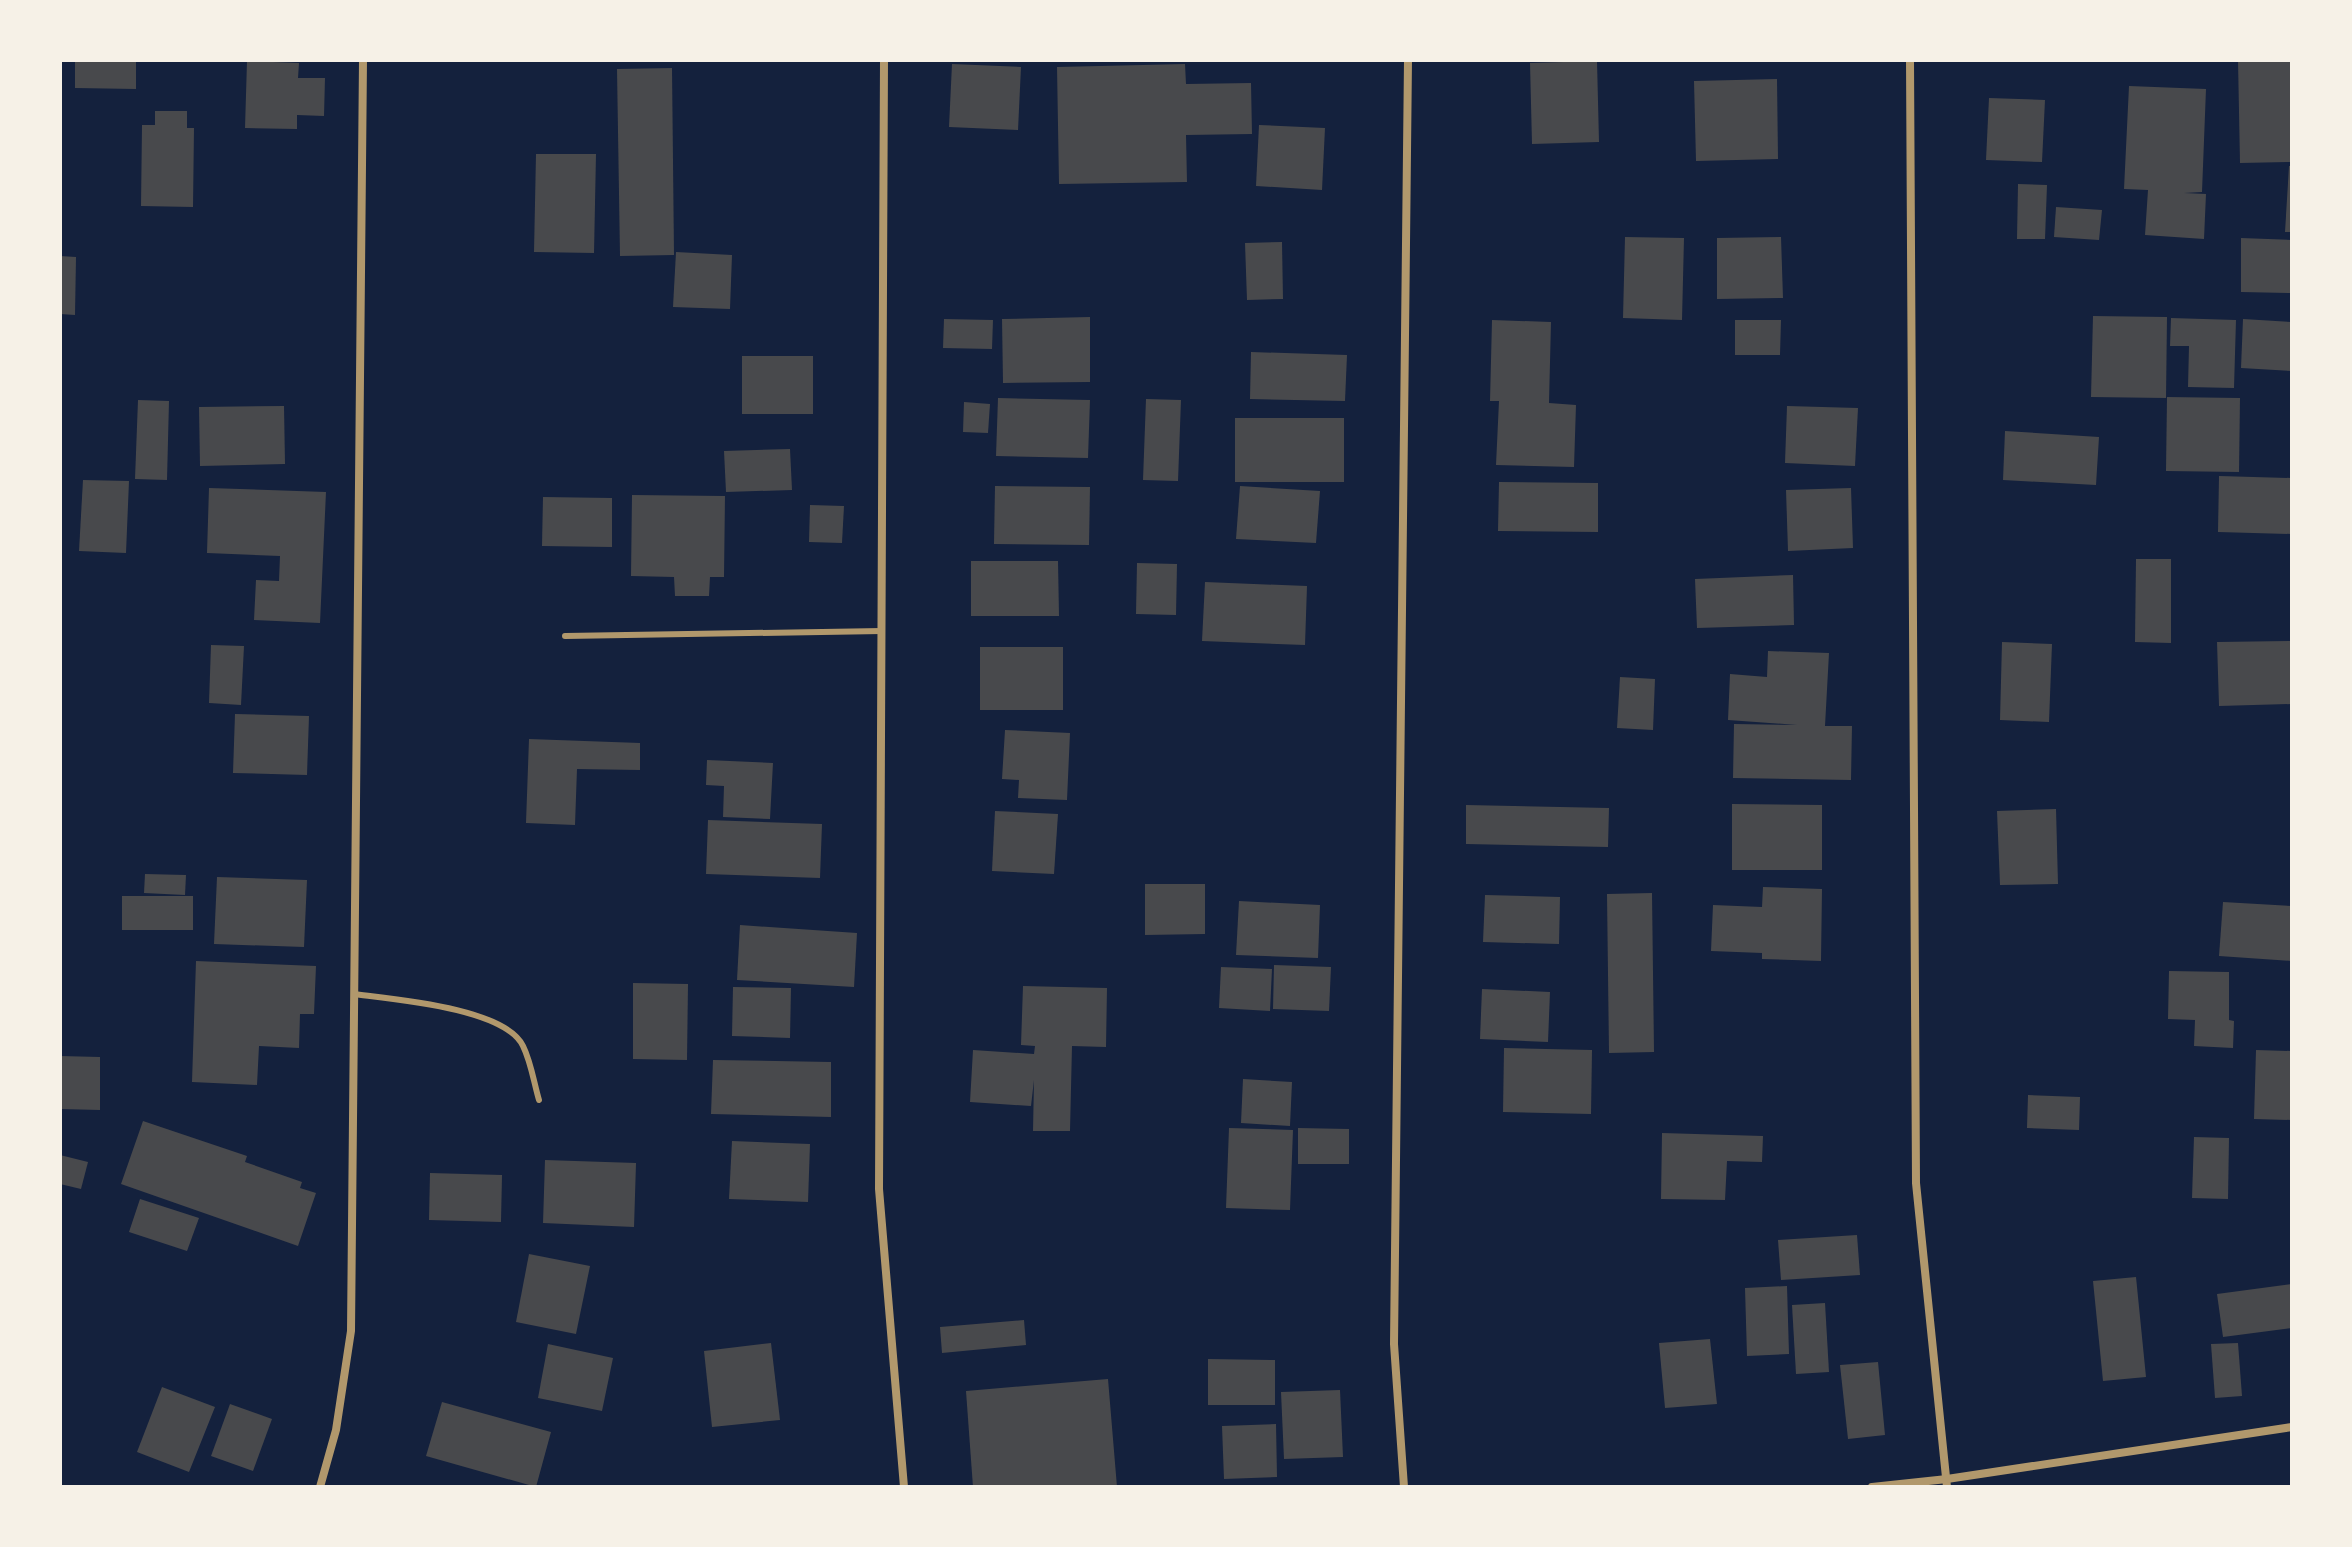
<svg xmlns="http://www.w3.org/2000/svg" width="2352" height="1547" viewBox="0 0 2352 1547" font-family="Rubik,sans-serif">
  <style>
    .building { fill: #48494c }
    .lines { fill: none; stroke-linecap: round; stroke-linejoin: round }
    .service { stroke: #b1986c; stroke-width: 6 }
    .minor { stroke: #b1986c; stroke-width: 8 }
  </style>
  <rect width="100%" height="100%" fill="#14213d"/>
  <g class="building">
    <path d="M75,60H136V89L75,88Z"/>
    <path d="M2238,60H2292V162L2240,163Z"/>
    <path d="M247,61L299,63L298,78H325L324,116L297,115V129L245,128Z"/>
    <path d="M1597,61L1599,142L1532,144L1530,63Z"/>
    <path d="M952,64L1021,67L1018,130L949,127Z"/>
    <path d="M1185,64L1186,84L1251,83L1252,134L1186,135L1187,182L1059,184L1057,67Z"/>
    <path d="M672,68L674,255L620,256L617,69Z"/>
    <path d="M1777,79L1778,159L1696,161L1694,81Z"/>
    <path d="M2129,86L2206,89L2202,192L2184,193L2206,194L2204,239L2145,235L2148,190L2124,189Z"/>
    <path d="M1989,98L2045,100L2042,162L1986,160Z"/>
    <path d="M155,111H187V128H194L193,207L141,206L142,125H155Z"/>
    <path d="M1259,125L1325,128L1322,190L1256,186Z"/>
    <path d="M536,154H596L594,253L534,252Z"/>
    <path d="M2289,166H2292V232H2285Z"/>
    <path d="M2018,184L2047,185L2045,239H2017Z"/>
    <path d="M2056,207L2102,210L2099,240L2054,237Z"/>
    <path d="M1625,237L1684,238L1682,320L1623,318Z"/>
    <path d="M1781,237L1783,298L1717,299V238Z"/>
    <path d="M2241,238L2292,240V293L2241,292Z"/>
    <path d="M1282,242L1283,299L1247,300L1245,243Z"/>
    <path d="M676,252L732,255L730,309L673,307Z"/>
    <path d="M60,256L76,257L75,315L60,314Z"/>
    <path d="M2093,316L2167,317L2166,398L2091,397Z"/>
    <path d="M1090,317V382L1003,383L1002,319Z"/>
    <path d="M2171,318L2236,320L2234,388L2188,387L2189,346H2170Z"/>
    <path d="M944,319L993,320L992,349L943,348Z"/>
    <path d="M2243,319L2292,322V371L2241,368Z"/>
    <path d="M1492,320L1551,322L1549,403L1576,405L1574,467L1496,465L1499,401H1490Z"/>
    <path d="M1735,320H1781L1780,355H1735Z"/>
    <path d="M1251,352L1347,355L1345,401L1250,399Z"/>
    <rect x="742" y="356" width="71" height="58"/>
    <path d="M2167,397L2240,398L2239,472L2166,471Z"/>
    <path d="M998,398L1090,400L1088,458L996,456Z"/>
    <path d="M1146,399L1181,400L1178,481L1143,480Z"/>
    <path d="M138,400L169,401L167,480L135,479Z"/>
    <path d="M964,402L990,404L988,433L963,432Z"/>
    <path d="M284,406L285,464L200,466L199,407Z"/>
    <path d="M1787,406L1858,408L1855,466L1785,463Z"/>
    <rect x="1235" y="418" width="109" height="64"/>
    <path d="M2005,431L2099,437L2096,485L2003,480Z"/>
    <path d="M790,449L792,490L726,492L724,451Z"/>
    <path d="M2219,476L2292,478V534L2218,532Z"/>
    <path d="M83,480L129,481L126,553L79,551Z"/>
    <path d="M1499,482L1598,483V532L1498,531Z"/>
    <path d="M995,486L1090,487L1089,545L994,544Z"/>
    <path d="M1240,486L1320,491L1316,543L1236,539Z"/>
    <path d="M209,488L326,492L320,623L254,620L256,580L279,581L280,556L207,553Z"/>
    <path d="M1851,488L1853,548L1788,551L1786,490Z"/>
    <path d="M632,495L725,496L724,577H710L709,596H675L674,577L631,576Z"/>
    <path d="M543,497L612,498V547L542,546Z"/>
    <path d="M810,505L844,506L842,543L809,542Z"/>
    <path d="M2136,559H2171V643L2135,642Z"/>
    <path d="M971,561H1058L1059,616H971Z"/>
    <path d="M1137,563L1177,564L1176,615L1136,614Z"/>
    <path d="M1793,575L1794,625L1697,628L1695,579Z"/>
    <path d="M1205,582L1307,586L1305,645L1202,641Z"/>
    <path d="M2292,641V704L2219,706L2217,642Z"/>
    <path d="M2002,642L2052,644L2049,722L2000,720Z"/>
    <path d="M211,645L244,646L241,705L209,703Z"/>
    <rect x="980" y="647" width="83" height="63"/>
    <path d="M1768,651L1829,653L1825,726H1852L1851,780L1733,778L1734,724L1797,725L1728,720L1730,674L1767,677Z"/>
    <path d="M1620,677L1655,679L1653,730L1617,728Z"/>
    <path d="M235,714L309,716L307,775L233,773Z"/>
    <path d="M1005,730L1070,733L1067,800L1018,798L1019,780L1002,779Z"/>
    <path d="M529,739L640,743V770L577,769L575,825L526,823Z"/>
    <path d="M707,760L773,763L770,819L723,817L724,786L706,785Z"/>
    <path d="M1732,804L1822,805V870H1732Z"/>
    <path d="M1466,805L1609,808L1608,847L1466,844Z"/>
    <path d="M2056,809L2058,884L2000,885L1997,811Z"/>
    <path d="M995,811L1058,814L1054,874L992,871Z"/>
    <path d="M708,820L822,824L820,878L706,874Z"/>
    <path d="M145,874L186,875L185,895L144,893Z"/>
    <path d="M217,877L307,880L304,947L214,944Z"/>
    <path d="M1145,884H1205V934L1145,935Z"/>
    <path d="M1763,887L1822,889L1821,961L1762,959V953L1711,951L1713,905L1762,907Z"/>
    <path d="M1652,893L1654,1052L1609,1053L1607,894Z"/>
    <path d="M1485,895L1560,897L1559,944L1483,942Z"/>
    <rect x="122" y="896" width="71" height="34"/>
    <path d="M1239,901L1320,905L1318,958L1236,955Z"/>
    <path d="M2223,902L2292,906V961L2219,956Z"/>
    <path d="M740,925L857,933L854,987L737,980Z"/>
    <path d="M196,961L316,966L314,1014H300L299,1048L259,1046L257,1085L192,1082Z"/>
    <path d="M1274,965L1331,967L1329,1011L1273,1009Z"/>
    <path d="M1221,967L1272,969L1270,1011L1219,1008Z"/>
    <path d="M2169,971L2229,972V1020L2234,1021L2233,1048L2194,1046L2195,1020L2168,1019Z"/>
    <path d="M633,983L688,984L687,1060L633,1059Z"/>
    <path d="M1023,986L1107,988L1106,1047L1072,1046L1070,1131H1033L1034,1080L1031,1106L970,1102L973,1050L1034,1054L1035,1046L1021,1045Z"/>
    <path d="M733,987L791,988L790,1038L732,1036Z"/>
    <path d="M1482,989L1550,992L1548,1042L1480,1039Z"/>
    <path d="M1504,1048L1592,1050L1591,1114L1503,1112Z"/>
    <path d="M2256,1050L2292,1051V1120L2254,1119Z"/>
    <path d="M60,1056L100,1057V1110L60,1109Z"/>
    <path d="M713,1060L831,1062V1117L711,1114Z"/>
    <path d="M1243,1079L1292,1082L1290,1126L1241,1123Z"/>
    <path d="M2028,1095L2080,1097L2079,1130L2027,1128Z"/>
    <path d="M143,1121L247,1156L245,1162L302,1182L300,1188L316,1193L298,1246L121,1184Z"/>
    <path d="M1229,1128L1293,1130L1290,1210L1226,1208Z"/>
    <path d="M1298,1128L1349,1129V1164H1298Z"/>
    <path d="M1662,1133L1763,1136L1762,1162L1727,1161L1725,1200L1661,1199Z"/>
    <path d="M2194,1137L2229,1138L2228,1199L2192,1198Z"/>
    <path d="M732,1141L810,1144L808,1202L729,1199Z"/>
    <path d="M60,1155L88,1162L81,1189L60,1184Z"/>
    <path d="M545,1160L636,1163L634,1227L543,1223Z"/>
    <path d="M430,1173L502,1175L501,1222L429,1220Z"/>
    <path d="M140,1199L199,1218L187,1251L129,1232Z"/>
    <path d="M1857,1235L1860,1275L1781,1280L1778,1240Z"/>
    <path d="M529,1254L590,1266L576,1334L516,1322Z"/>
    <path d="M2136,1277L2146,1377L2103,1381L2093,1281Z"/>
    <path d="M2292,1284V1328L2223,1337L2217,1294Z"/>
    <path d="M1787,1286L1789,1354L1747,1356L1745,1288Z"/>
    <path d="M1825,1303L1829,1372L1796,1374L1792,1305Z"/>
    <path d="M1024,1320L1026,1345L942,1353L940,1327Z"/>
    <path d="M1710,1339L1717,1404L1665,1408L1659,1343Z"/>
    <path d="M771,1343L780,1420L712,1427L704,1351Z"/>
    <path d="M2238,1343L2242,1396L2215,1398L2211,1344Z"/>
    <path d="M548,1344L613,1358L602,1411L538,1398Z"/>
    <path d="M1208,1359L1275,1360V1405H1208Z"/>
    <path d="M1878,1362L1885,1435L1848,1439L1840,1365Z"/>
    <path d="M1108,1379L1117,1487H973L966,1391Z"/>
    <path d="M162,1387L215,1407L189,1472L137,1452Z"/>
    <path d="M1340,1390L1343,1457L1284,1459L1281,1392Z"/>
    <path d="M442,1402L551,1432L536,1487L426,1456Z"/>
    <path d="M230,1404L272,1419L253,1471L211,1456Z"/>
    <path d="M1276,1424L1277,1477L1224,1479L1222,1426Z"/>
  </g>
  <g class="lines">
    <g class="service">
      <path d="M565,636L882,631"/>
      <path d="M354,994C393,999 505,1008 523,1046C531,1062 534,1083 539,1100"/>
    </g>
    <g class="minor">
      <path d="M884,60L879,1189L904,1487"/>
      <path d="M1910,60L1916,1183L1947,1487"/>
      <path d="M320,1487L336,1430L351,1331L363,60"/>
      <path d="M1404,1487L1394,1344L1408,60"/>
      <path d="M1872,1487L1947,1479L2292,1427"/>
    </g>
  </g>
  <rect width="2352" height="1547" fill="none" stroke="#f6f1e7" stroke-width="124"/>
</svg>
